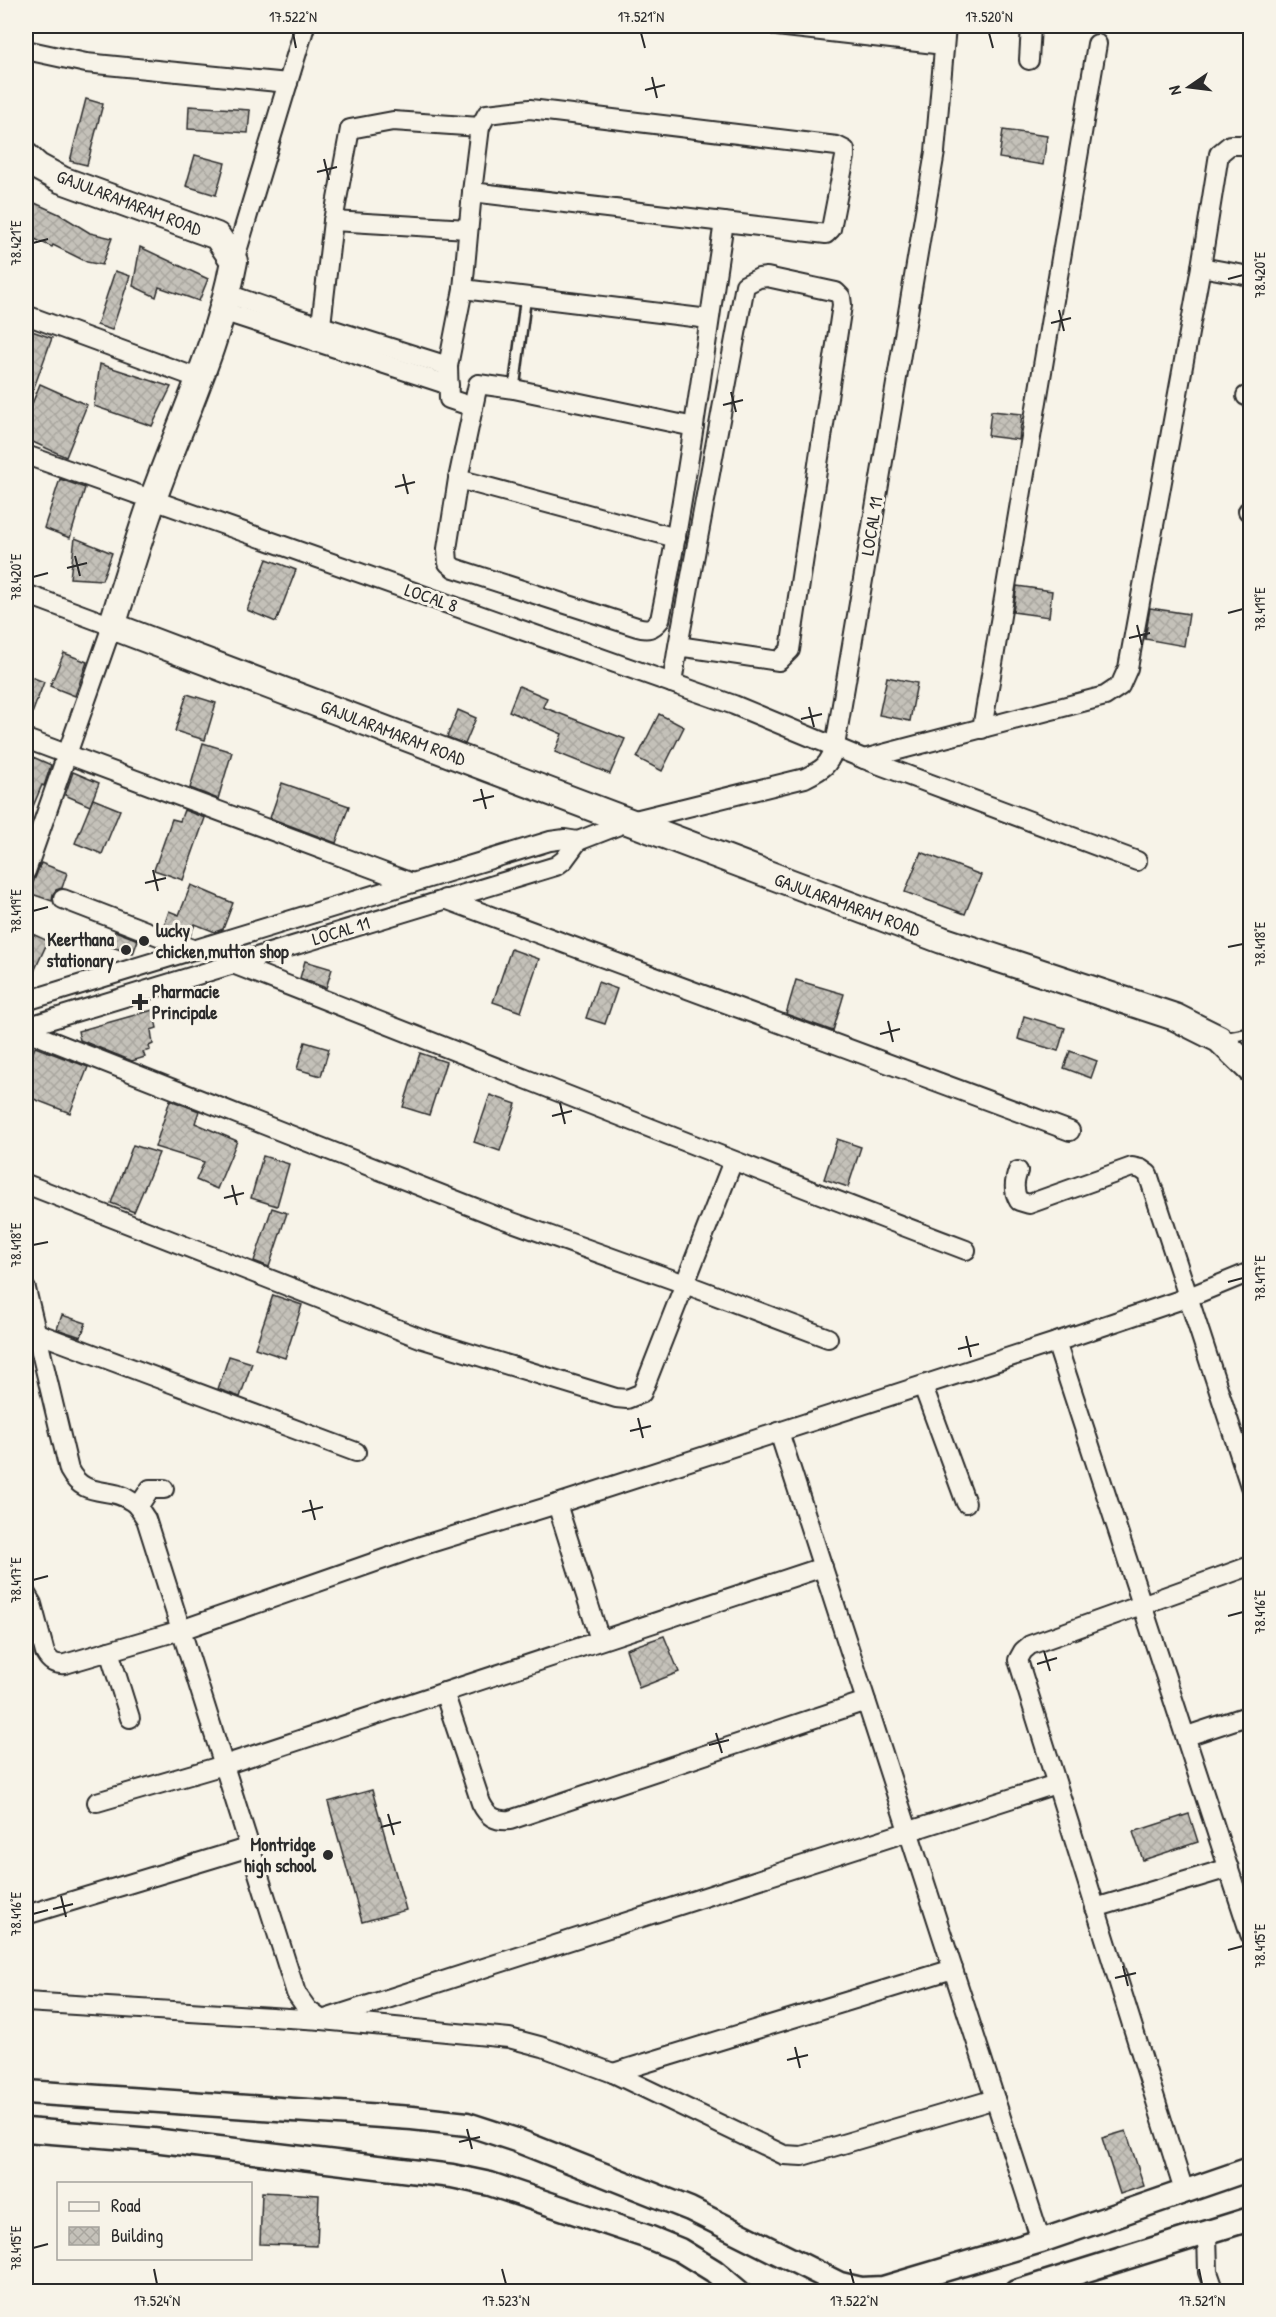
<svg xmlns="http://www.w3.org/2000/svg" width="1276" height="2317" viewBox="0 0 1276 2317" font-family="'Patrick Hand',sans-serif">
  <style>
    .building { fill: url(#building-cross-hatch); stroke: #2b2b2b; stroke-width: 1.5 }
    .lines { fill: none; stroke-linecap: round; stroke-linejoin: round }
    .service-casing { stroke: #2b2b2b; stroke-width: 14 }
    .minor-casing { stroke: #2b2b2b; stroke-width: 22 }
    .tertiary-casing { stroke: #2b2b2b; stroke-width: 27 }
    .secondary-casing { stroke: #2b2b2b; stroke-width: 30 }
    .service { stroke: #f7f3e8; stroke-width: 9 }
    .minor { stroke: #f7f3e8; stroke-width: 18 }
    .tertiary { stroke: #f7f3e8; stroke-width: 22 }
    .secondary { stroke: #f7f3e8; stroke-width: 26 }
    .ticks { fill: none; stroke: #2b2b2b; stroke-width: 2 }
    .poi-dot { fill: #2b2b2b; stroke: #f7f3e8; stroke-width: 2 }
    .labels { text-anchor: middle; stroke-width: 6; stroke-linejoin: round; paint-order: stroke }
    .street-label { font-size: 18px; fill: #2b2b2b; stroke: #f7f3e8 }
    .poi-label { font-size: 18px; font-weight: bold; fill: #2b2b2b; stroke: #f7f3e8; text-anchor: start }
    .neatline { fill: none; stroke: #2b2b2b; stroke-width: 2 }
    .ticks-label { font-size: 15px; text-anchor: middle; fill: #2b2b2b }
  </style>
  <defs>
    <pattern id="building-cross-hatch" width="8" height="8" patternUnits="userSpaceOnUse" patternTransform="scale(1.5)"><rect width="8" height="8" fill="#c4c1b9"/><path d="M0 0l8 8M0 8l8-8" fill="none" stroke="#a9a69f"/></pattern>
  </defs>
  <rect width="100%" height="100%" fill="#f7f3e8"/>
  <filter id="ink" filterUnits="userSpaceOnUse"><feTurbulence type="fractalNoise" baseFrequency=".0167" numOctaves="2"/><feDisplacementMap in="SourceGraphic" scale="12" xChannelSelector="R" yChannelSelector="G"/><feConvolveMatrix kernelMatrix="1 2 1 2 8 2 1 2 1" color-interpolation-filters="sRGB"/></filter>
  <g filter="url(#ink)">
    <g class="building">
      <path d="M86,99L103,104L87,165L70,161Z"/>
      <path d="M189,106L250,110L248,133L188,129Z"/>
      <path d="M1003,130L1047,136L1043,165L999,158Z"/>
      <path d="M195,155L225,163L216,195L186,186Z"/>
      <path d="M26,199L59,214L90,233L112,238L102,265L87,262L53,245L52,247L26,235Z"/>
      <path d="M140,247L208,279L199,301L159,287L156,297L133,286Z"/>
      <path d="M115,271L130,276L112,330L97,325Z"/>
      <path d="M26,329L52,338L28,404L26,403Z"/>
      <path d="M100,364L171,387L152,426L94,406Z"/>
      <path d="M40,384L87,405L66,457L26,439V419Z"/>
      <path d="M991,411L1022,414L1019,440L988,436Z"/>
      <path d="M60,479L85,488L70,538L44,528Z"/>
      <path d="M75,538L112,553L102,580L70,578Z"/>
      <path d="M267,559L296,570L276,622L247,610Z"/>
      <path d="M1017,586L1052,591L1049,617L1013,612Z"/>
      <path d="M1150,608L1189,614L1184,646L1145,639Z"/>
      <path d="M64,653L87,662L75,696L50,686Z"/>
      <path d="M26,675L44,682L27,727H26Z"/>
      <path d="M887,677L917,683L910,721L879,715Z"/>
      <path d="M519,686L547,698L543,707L625,739L610,774L555,752L562,734L509,711Z"/>
      <path d="M187,694L216,703L205,740L175,731Z"/>
      <path d="M458,710L476,718L465,744L447,737Z"/>
      <path d="M659,714L684,727L662,771L637,758Z"/>
      <path d="M203,743L232,752L218,799L190,788Z"/>
      <path d="M26,754L51,765L44,786L42,785L26,823Z"/>
      <path d="M73,772L99,783L90,806L65,795Z"/>
      <path d="M282,783L349,806L336,843L270,818Z"/>
      <path d="M93,799L120,810L102,854L75,843Z"/>
      <path d="M184,810L205,818L183,880L154,870L172,819L180,821Z"/>
      <path d="M921,852L981,875L965,914L905,892Z"/>
      <path d="M41,863L67,873L62,888L56,890L53,894L52,901L29,893Z"/>
      <path d="M191,885L233,903L223,929L215,932L195,924L190,936L164,926L169,911L179,915Z"/>
      <path d="M26,931L48,941L26,989Z"/>
      <path d="M115,931L138,940L133,954L109,946Z"/>
      <path d="M511,949L539,959L521,1012L493,1002Z"/>
      <path d="M305,961L332,969L326,988L300,978Z"/>
      <path d="M796,980L844,994L833,1031L786,1014Z"/>
      <path d="M598,982L617,989L605,1024L586,1018Z"/>
      <path d="M153,1010L157,1028L151,1030L153,1044L149,1046L150,1050L143,1052L145,1057L132,1061L80,1040L78,1031Z"/>
      <path d="M1024,1016L1065,1028L1058,1051L1018,1039Z"/>
      <path d="M305,1042L329,1049L321,1076L297,1069Z"/>
      <path d="M35,1047L88,1067L70,1113L26,1096V1071Z"/>
      <path d="M1070,1051L1097,1061L1091,1078L1064,1068Z"/>
      <path d="M420,1053L446,1062L429,1115L403,1107Z"/>
      <path d="M490,1095L516,1104L500,1151L474,1142Z"/>
      <path d="M170,1100L199,1111L195,1123L237,1141L217,1189L196,1180L204,1162L155,1147Z"/>
      <path d="M837,1139L861,1147L848,1187L824,1179Z"/>
      <path d="M133,1145L159,1153L134,1212L111,1203Z"/>
      <path d="M263,1156L289,1164L277,1206L251,1198Z"/>
      <path d="M272,1208L287,1213L269,1267L254,1261Z"/>
      <path d="M273,1295L302,1305L285,1358L255,1348Z"/>
      <path d="M62,1315L86,1323L81,1337L57,1329Z"/>
      <path d="M229,1356L252,1363L240,1397L218,1389Z"/>
      <path d="M664,1636L679,1672L639,1688L626,1649Z"/>
      <path d="M372,1790L406,1910L362,1922L328,1802Z"/>
      <path d="M1189,1814L1198,1842L1143,1860L1133,1832Z"/>
      <path d="M1126,2131L1144,2186L1120,2194L1102,2138Z"/>
      <path d="M262,2192L319,2195L317,2246L260,2244Z"/>
    </g>
    <g class="lines">
      <g class="service-casing">
        <g id="service">
          <path d="M514,389L526,295"/>
          <path d="M1224,1038L1250,1033"/>
        </g>
      </g>
      <g class="minor-casing">
        <g id="minor">
          <path d="M777,26L944,45"/>
          <path d="M26,50L86,63L288,83"/>
          <path d="M1029,60L1031,26"/>
          <path d="M472,192L480,127L487,114L530,109L837,146L845,150V157L831,229L826,234L724,222C704,355 687,488 660,620C653,629 647,630 637,627L454,568L448,563L447,549L458,479L478,384L514,389L694,427"/>
          <path d="M333,221L468,229"/>
          <path d="M234,261L305,26"/>
          <path d="M1201,267L1250,276"/>
          <path d="M463,289L709,319"/>
          <path d="M228,294L296,318L448,366"/>
          <path d="M222,311L449,385"/>
          <path d="M26,315L200,379"/>
          <path d="M316,342L321,325L333,221L350,129L393,121L480,127"/>
          <path d="M1246,396L1250,397"/>
          <path d="M473,407L449,399L448,366L463,289L472,192L724,222"/>
          <path d="M26,455L734,705L864,759L1105,696L1120,686L1128,668L1201,267L1219,154L1230,145H1250"/>
          <path d="M458,479L676,538"/>
          <path d="M1248,511H1250"/>
          <path d="M26,594L112,626L26,871"/>
          <path d="M672,683L678,646L745,285L759,278L767,277L836,292L841,297L842,305L790,650L779,661L678,646"/>
          <path d="M982,729L1097,44"/>
          <path d="M26,739L412,883"/>
          <path d="M864,759L1137,861"/>
          <path d="M63,899L195,950"/>
          <path d="M445,899L1070,1131"/>
          <path d="M233,964C477,1059 720,1157 966,1250"/>
          <path d="M26,1001L550,841L565,839L578,841L627,822L805,778C823,769 829,766 835,746L935,152L946,26"/>
          <path d="M26,1027L556,866L564,860L578,841"/>
          <path d="M26,1031L501,1218L685,1284L828,1338"/>
          <path d="M1018,1171C1014,1182 1013,1191 1019,1201L1029,1204L1132,1167L1141,1169L1148,1174L1250,1486"/>
          <path d="M26,1184L423,1339L616,1398L627,1399L642,1393L733,1161"/>
          <path d="M26,1289L69,1470C85,1500 109,1485 131,1501C138,1505 141,1512 146,1519L296,1993L308,2010L322,2020L509,2038L543,2047L613,2073L784,2155L802,2156L995,2099"/>
          <path d="M37,1333L356,1452"/>
          <path d="M1056,1342L1250,1934"/>
          <path d="M923,1386L966,1503"/>
          <path d="M779,1432L1041,2241"/>
          <path d="M557,1504L600,1640"/>
          <path d="M138,1507L150,1489H164"/>
          <path d="M26,1594L32,1604L45,1653C50,1662 55,1665 65,1664L181,1630L424,1545L557,1504L1056,1342L1189,1297L1250,1272"/>
          <path d="M109,1651L130,1718"/>
          <path d="M444,1692L481,1803C488,1817 495,1821 510,1820L866,1701"/>
          <path d="M1187,1736L1250,1715"/>
          <path d="M97,1802L224,1765L823,1567"/>
          <path d="M1095,1908L1229,1868"/>
          <path d="M26,1915L250,1847"/>
          <path d="M26,2002L322,2020L1056,1784"/>
          <path d="M613,2073L953,1969"/>
          <path d="M1184,2191L1018,1660L1023,1651L1030,1645L1250,1566"/>
          <path d="M1207,2233L1208,2272L1215,2292"/>
        </g>
      </g>
      <g class="tertiary-casing">
        <g id="tertiary">
          <path d="M26,2092L412,2118L467,2124L516,2140L690,2209L840,2284L861,2289L883,2288L1041,2241L1250,2169"/>
          <path d="M26,2130L153,2140L452,2176L490,2184L648,2237L680,2250L714,2271L739,2292"/>
          <path d="M1016,2292L1250,2219"/>
        </g>
      </g>
      <g class="secondary-casing">
        <path id="secondary" d="M26,156L38,167L62,180L217,236L234,261C219,343 181,421 153,499C138,541 125,584 112,626L942,940L1175,1017L1219,1039L1250,1069"/>
      </g>
      <use href="#service" class="service"/>
      <use href="#minor" class="minor"/>
      <use href="#tertiary" class="tertiary"/>
      <use href="#secondary" class="secondary"/>
    </g>
  </g>
  <path class="ticks" d="M293,33L296,48M641,33L645,48M989,33L993,48M652,77L657,98M645,90L665,85M324,159L329,180M317,172L337,167M33,243L48,239M1228,279L1243,275M1059,310L1064,331M1051,323L1071,318M731,392L736,412M723,405L743,400M403,474L408,494M395,487L415,482M75,556L80,576M67,568L87,563M33,577L48,573M1228,613L1243,609M1137,625L1142,645M1129,638L1150,633M809,707L814,727M801,719L822,714M481,789L486,809M473,801L494,796M153,870L158,891M145,883L166,878M33,911L48,907M1228,947L1243,944M888,1021L893,1042M880,1034L900,1029M560,1103L565,1124M552,1116L572,1111M232,1185L237,1205M224,1198L244,1193M33,1245L48,1242M1228,1282L1243,1278M966,1336L971,1357M958,1349L979,1344M638,1418L643,1438M630,1431L651,1426M310,1500L315,1520M302,1512L323,1507M33,1580L48,1576M1228,1616L1243,1612M1044,1651L1050,1671M1037,1664L1057,1658M716,1733L722,1753M709,1745L729,1740M388,1814L394,1835M381,1827L401,1822M61,1896L66,1917M53,1909L73,1904M33,1914L48,1910M1228,1950L1243,1946M1123,1966L1128,1986M1115,1978L1136,1973M795,2047L800,2068M787,2060L808,2055M467,2129L472,2149M459,2142L480,2137M33,2248L48,2244M154,2269L157,2284M502,2269L506,2284M850,2269L854,2284M1199,2269L1202,2284"/>
  <g class="poi-dot">
    <circle cx="144" cy="941" r="6"/>
    <circle cx="126" cy="950" r="6"/>
    <path d="M137 993h6v6h6v6h-6v6h-6v-6h-6v-6h6z"/>
    <circle cx="328" cy="1855" r="6"/>
  </g>
  <g class="labels">
    <g class="street-label">
      <text transform="translate(129 203) rotate(21)" y="6">GAJULARAMARAM ROAD</text>
      <text transform="translate(872 526) rotate(-81)" y="6">LOCAL 11</text>
      <text transform="translate(431 598) rotate(19)" y="6">LOCAL 8</text>
      <text transform="translate(393 733) rotate(21)" y="6">GAJULARAMARAM ROAD</text>
      <text transform="translate(847 905) rotate(20)" y="6">GAJULARAMARAM ROAD</text>
      <text transform="translate(341 931) rotate(-17)" y="6">LOCAL 11</text>
    </g>
    <g class="poi-label">
      <text x="156" y="937">lucky<tspan x="156" dy="21">chicken,mutton shop</tspan></text>
      <text x="114" y="946" text-anchor="end">Keerthana<tspan x="114" dy="21">stationary</tspan></text>
      <text x="152" y="998">Pharmacie<tspan x="152" dy="21">Principale</tspan></text>
      <text x="316" y="1851" text-anchor="end">Montridge<tspan x="316" dy="21">high school</tspan></text>
    </g>
  </g>
  <rect width="1276" height="2317" fill="none" stroke="#f7f3e8" stroke-width="66"/>
  <rect x="57" y="2182" width="195" height="78" fill="#f7f3e8" stroke="#a5a39c" stroke-width="1.5"/>
  <rect x="69" y="2202" width="30" height="9" fill="#f7f3e8" stroke="#a5a39c" stroke-width="1.5"/>
  <text x="111" y="2212" font-size="18" fill="#2b2b2b">Road</text>
  <rect x="69" y="2227" width="30" height="18" fill="url(#building-cross-hatch)" stroke="#a5a39c" stroke-width="1.5"/>
  <text x="111" y="2242" font-size="18" fill="#2b2b2b">Building</text>
  <g transform="translate(1189 87) rotate(256)" stroke="#f7f3e8" stroke-width="4.5" paint-order="stroke">
  <path d="M0-4.5L10 22L0 15L-10 22Z" fill="#2b2b2b"/>
  <text y="-9" font-size="16" font-weight="bold" text-anchor="middle" fill="#2b2b2b">N</text>
  </g>
  <rect x="33" y="33" width="1210" height="2251" class="neatline"/>
  <g class="ticks-label">
    <text x="293" y="22">17.522°N</text>
    <text x="641" y="22">17.521°N</text>
    <text x="989" y="22">17.520°N</text>
    <text transform="translate(16 243) rotate(-90)" y="5">78.421°E</text>
    <text transform="translate(1260 275) rotate(-90)" y="5">78.420°E</text>
    <text transform="translate(16 577) rotate(-90)" y="5">78.420°E</text>
    <text transform="translate(1260 609) rotate(-90)" y="5">78.419°E</text>
    <text transform="translate(16 911) rotate(-90)" y="5">78.419°E</text>
    <text transform="translate(1260 944) rotate(-90)" y="5">78.418°E</text>
    <text transform="translate(16 1245) rotate(-90)" y="5">78.418°E</text>
    <text transform="translate(1260 1278) rotate(-90)" y="5">78.417°E</text>
    <text transform="translate(16 1580) rotate(-90)" y="5">78.417°E</text>
    <text transform="translate(1260 1612) rotate(-90)" y="5">78.416°E</text>
    <text transform="translate(16 1914) rotate(-90)" y="5">78.416°E</text>
    <text transform="translate(1260 1946) rotate(-90)" y="5">78.415°E</text>
    <text transform="translate(16 2248) rotate(-90)" y="5">78.415°E</text>
    <text x="157" y="2306">17.524°N</text>
    <text x="506" y="2306">17.523°N</text>
    <text x="854" y="2306">17.522°N</text>
    <text x="1202" y="2306">17.521°N</text>
  </g>
</svg>
